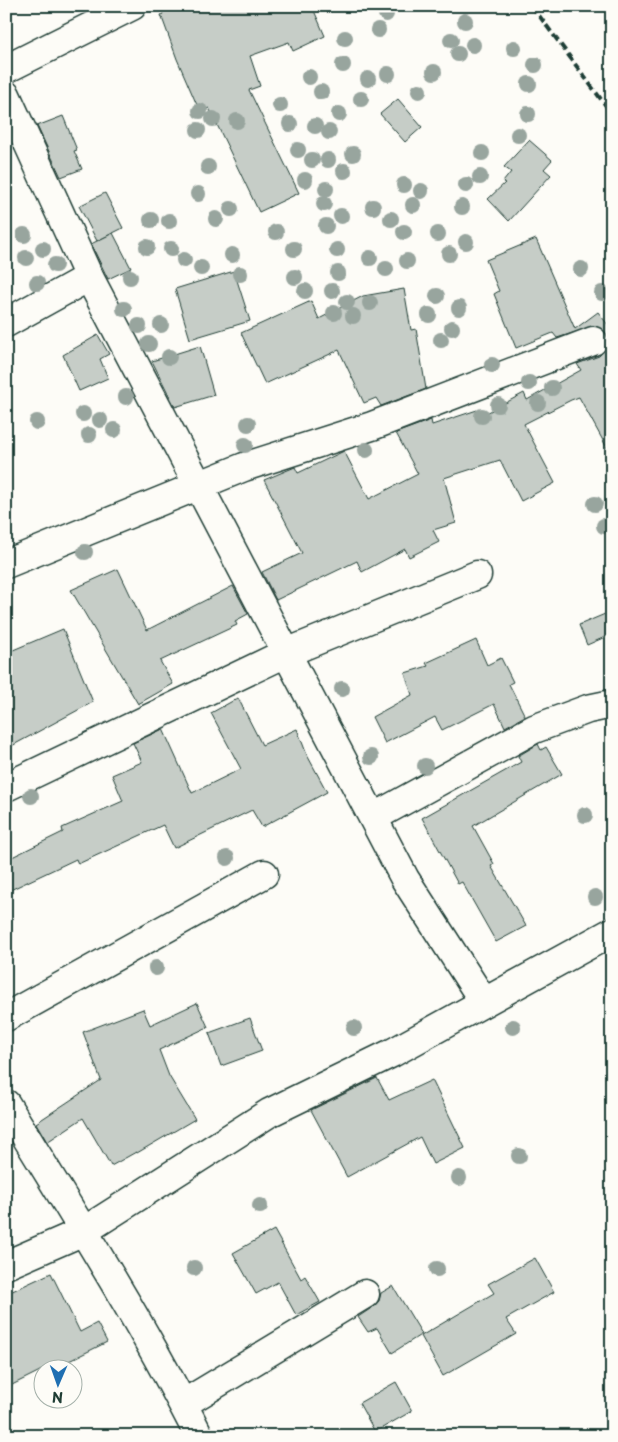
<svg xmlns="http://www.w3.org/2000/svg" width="618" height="1442" viewBox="0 0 618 1442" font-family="'Playpen Sans',sans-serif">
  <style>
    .building { fill: #c6cdc7; stroke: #1f3d34 }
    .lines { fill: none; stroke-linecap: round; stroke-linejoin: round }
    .minor-casing { stroke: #1f3d34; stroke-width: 31 }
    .minor { stroke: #fdfcf7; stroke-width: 28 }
    .rail { stroke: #1f3d34; stroke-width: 4; stroke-dasharray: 8 4; stroke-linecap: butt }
    .tree { fill: #98a59e }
  </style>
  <rect width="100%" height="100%" fill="#fdfcf7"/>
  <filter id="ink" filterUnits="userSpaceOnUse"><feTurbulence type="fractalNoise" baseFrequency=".02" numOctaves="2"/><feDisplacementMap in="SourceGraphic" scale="10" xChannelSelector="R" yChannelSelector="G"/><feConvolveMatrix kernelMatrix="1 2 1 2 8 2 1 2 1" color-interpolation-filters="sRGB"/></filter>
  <g filter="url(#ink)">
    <g class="building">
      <path d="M161,6H312L325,36L293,51L289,42L250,56L260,86L249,90L299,193L259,212L209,108L200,112L177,59L161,15L163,14Z"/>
      <path d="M398,99L422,127L405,142L380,114Z"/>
      <path d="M63,116L77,150L74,151L82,169L61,177L37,126Z"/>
      <path d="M529,140L552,160L544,169L551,175L509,221L488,199L505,183L503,182L511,172L504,167Z"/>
      <path d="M105,193L123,228L97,241L79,206Z"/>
      <path d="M113,233L131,268L108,279L91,244Z"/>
      <path d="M536,239L575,329L598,312L612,330V457L579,397L571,400L524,424L555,483L521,501L500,460L444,478L456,523L433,530L439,542L409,557L405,549L362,572L357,561L276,600L262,572L302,553L264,480L295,467L298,473L344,451L369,499L418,474L396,433L431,420L432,425L477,410L479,417L524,393L527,400L581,370L577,364L599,356L605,350L608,343L607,335L602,329L595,326L557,338L553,333L516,348L494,294L499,291L486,260Z"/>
      <path d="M234,271L250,321L190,339L175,289Z"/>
      <path d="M404,289L411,330L416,329L426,389L381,406L376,398L364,403L339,350L265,384L241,333L311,301L319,319L363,296Z"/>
      <path d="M98,335L109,354L100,359L108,378L79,391L63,355Z"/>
      <path d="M200,346L214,395L175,407L152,361Z"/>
      <path d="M118,569L147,630L233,586L248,614L235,621L237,625L160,661L173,684L138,704L71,590Z"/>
      <path d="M605,614L612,634L587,645L579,625Z"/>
      <path d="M63,629L93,702L6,749V653Z"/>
      <path d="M476,640L487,665L501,658L513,682L509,684L525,716L505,727L494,704L442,730L435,717L385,743L372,717L412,695L405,673L428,666L426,663Z"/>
      <path d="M238,698L262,745L297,729L307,755L327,792L262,827L252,810L174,848L163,825L78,864L76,859L6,892V860L63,832L62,828L123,801L112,775L142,762L133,743L163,729L192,793L241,769L211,713Z"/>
      <path d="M538,744L541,750L546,747L562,774L473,826L494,864L491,866L526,926L496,942L462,882L458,884L422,818L521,762L518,756Z"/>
      <path d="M197,1003L208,1027L159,1050L169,1076L195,1119L137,1153L136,1152L111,1166L83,1118L47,1142L36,1123L101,1080L83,1032L143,1009L150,1025Z"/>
      <path d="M250,1018L262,1051L221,1066L209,1033Z"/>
      <path d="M377,1078L389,1100L432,1080L465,1148L433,1164L420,1137L347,1177L311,1110Z"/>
      <path d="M274,1230L301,1279L305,1276L320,1302L296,1315L278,1282L256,1294L233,1253Z"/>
      <path d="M535,1258L554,1292L506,1319L516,1334L443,1376L421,1336L494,1293L488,1284Z"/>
      <path d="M51,1273L80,1332L97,1323L107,1342L51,1370H42L6,1388V1294Z"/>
      <path d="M393,1286L422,1334L392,1353L377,1328L368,1332L358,1317L373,1307L379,1301L381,1293Z"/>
      <path d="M396,1382L412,1411L375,1432L359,1403Z"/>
    </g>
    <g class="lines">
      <g class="minor-casing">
        <g id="minor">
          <path d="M6,69L132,6"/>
          <path d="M6,95L89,277L405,879L484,1002"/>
          <path d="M6,323L89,277"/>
          <path d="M6,564L244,467L372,426L593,341"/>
          <path d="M6,787L286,653L477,575"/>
          <path d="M374,817L534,729L588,709L612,704"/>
          <path d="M6,1017L264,874"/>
          <path d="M6,1104C72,1213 142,1322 199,1436"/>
          <path d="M6,1265L84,1231L269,1113L392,1053L612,932"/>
          <path d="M183,1404L365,1294"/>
        </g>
      </g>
      <use href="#minor" class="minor"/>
      <path class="rail" d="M532,6L612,114"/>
    </g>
    <g class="tree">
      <circle cx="386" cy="14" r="8"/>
      <circle cx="465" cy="21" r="8"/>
      <circle cx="378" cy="30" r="8"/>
      <circle cx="345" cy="38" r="8"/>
      <circle cx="451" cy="40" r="8"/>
      <circle cx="473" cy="45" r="8"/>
      <circle cx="514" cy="48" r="8"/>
      <circle cx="458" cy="54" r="8"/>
      <circle cx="343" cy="65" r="8"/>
      <circle cx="535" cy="65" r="8"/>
      <circle cx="434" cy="72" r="8"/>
      <circle cx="388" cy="74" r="8"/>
      <circle cx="309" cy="77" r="8"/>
      <circle cx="368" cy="79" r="8"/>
      <circle cx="529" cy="84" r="8"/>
      <circle cx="419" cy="91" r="8"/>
      <circle cx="321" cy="92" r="8"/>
      <circle cx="361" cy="99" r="8"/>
      <circle cx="280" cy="105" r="8"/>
      <circle cx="200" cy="111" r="8"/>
      <circle cx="339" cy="114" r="8"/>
      <circle cx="528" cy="114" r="8"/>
      <circle cx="213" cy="119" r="8"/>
      <circle cx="237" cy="121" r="8"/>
      <circle cx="290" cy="124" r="8"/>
      <circle cx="315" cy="126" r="8"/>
      <circle cx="198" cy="130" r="8"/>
      <circle cx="329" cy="132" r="8"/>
      <circle cx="518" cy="135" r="8"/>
      <circle cx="298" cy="150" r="8"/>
      <circle cx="482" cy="153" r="8"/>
      <circle cx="353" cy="154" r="8"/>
      <circle cx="312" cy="160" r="8"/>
      <circle cx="328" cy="160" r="8"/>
      <circle cx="208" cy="167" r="8"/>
      <circle cx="344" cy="171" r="8"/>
      <circle cx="480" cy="177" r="8"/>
      <circle cx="305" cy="180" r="8"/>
      <circle cx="404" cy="185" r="8"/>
      <circle cx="466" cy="185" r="8"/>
      <circle cx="326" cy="189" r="8"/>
      <circle cx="421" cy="191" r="8"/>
      <circle cx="198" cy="194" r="8"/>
      <circle cx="324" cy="204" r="8"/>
      <circle cx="413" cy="205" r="8"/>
      <circle cx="373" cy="207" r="8"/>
      <circle cx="462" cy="207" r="8"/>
      <circle cx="231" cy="209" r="8"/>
      <circle cx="341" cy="216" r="8"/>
      <circle cx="216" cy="219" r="8"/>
      <circle cx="391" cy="219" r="8"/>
      <circle cx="151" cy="220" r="8"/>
      <circle cx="169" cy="221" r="8"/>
      <circle cx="326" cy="226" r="8"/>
      <circle cx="276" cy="232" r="8"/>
      <circle cx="404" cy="232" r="8"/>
      <circle cx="438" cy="234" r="8"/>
      <circle cx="24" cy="235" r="8"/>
      <circle cx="466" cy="242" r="8"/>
      <circle cx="147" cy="247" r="8"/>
      <circle cx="43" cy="249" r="8"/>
      <circle cx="171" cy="249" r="8"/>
      <circle cx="294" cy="249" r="8"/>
      <circle cx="337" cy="250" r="8"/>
      <circle cx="449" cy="254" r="8"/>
      <circle cx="232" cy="255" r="8"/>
      <circle cx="26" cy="258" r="8"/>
      <circle cx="370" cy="258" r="8"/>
      <circle cx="184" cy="260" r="8"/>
      <circle cx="407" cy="261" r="8"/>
      <circle cx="55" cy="265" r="8"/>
      <circle cx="201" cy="268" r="8"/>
      <circle cx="386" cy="269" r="8"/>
      <circle cx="581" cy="269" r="8"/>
      <circle cx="338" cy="273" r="8"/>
      <circle cx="240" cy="274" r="8"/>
      <circle cx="130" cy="277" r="8"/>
      <circle cx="295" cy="277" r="8"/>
      <circle cx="37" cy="283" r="8"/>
      <circle cx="305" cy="291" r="8"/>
      <circle cx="332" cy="291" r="8"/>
      <circle cx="602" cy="293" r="8"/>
      <circle cx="437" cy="296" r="8"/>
      <circle cx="347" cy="302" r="8"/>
      <circle cx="370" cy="303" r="8"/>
      <circle cx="459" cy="308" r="8"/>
      <circle cx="124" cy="309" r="8"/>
      <circle cx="334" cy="313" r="8"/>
      <circle cx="429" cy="315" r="8"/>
      <circle cx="353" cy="316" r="8"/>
      <circle cx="161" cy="325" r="8"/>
      <circle cx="139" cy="326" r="8"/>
      <circle cx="452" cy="328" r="8"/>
      <circle cx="441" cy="340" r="8"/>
      <circle cx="149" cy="344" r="8"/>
      <circle cx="169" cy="357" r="8"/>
      <circle cx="492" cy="365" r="8"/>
      <circle cx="529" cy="383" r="8"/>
      <circle cx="552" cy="388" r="8"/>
      <circle cx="126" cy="397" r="8"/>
      <circle cx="538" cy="403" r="8"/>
      <circle cx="498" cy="405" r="8"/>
      <circle cx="83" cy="414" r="8"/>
      <circle cx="482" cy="416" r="8"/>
      <circle cx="100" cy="420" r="8"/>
      <circle cx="37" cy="422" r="8"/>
      <circle cx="248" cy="424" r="8"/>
      <circle cx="114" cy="430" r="8"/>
      <circle cx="89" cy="435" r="8"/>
      <circle cx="245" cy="445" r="8"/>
      <circle cx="366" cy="450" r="8"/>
      <circle cx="595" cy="504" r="8"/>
      <circle cx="604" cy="526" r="8"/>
      <circle cx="85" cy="552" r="8"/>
      <circle cx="342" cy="689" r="8"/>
      <circle cx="371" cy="757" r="8"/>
      <circle cx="425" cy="766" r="8"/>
      <circle cx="31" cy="796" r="8"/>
      <circle cx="585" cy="815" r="8"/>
      <circle cx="227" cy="858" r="8"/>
      <circle cx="595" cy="897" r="8"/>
      <circle cx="156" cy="968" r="8"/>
      <circle cx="513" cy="1027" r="8"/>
      <circle cx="354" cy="1028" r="8"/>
      <circle cx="519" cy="1156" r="8"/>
      <circle cx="459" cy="1178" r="8"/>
      <circle cx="260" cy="1206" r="8"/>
      <circle cx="194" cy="1268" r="8"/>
      <circle cx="437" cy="1269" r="8"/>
    </g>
  </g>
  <rect width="618" height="1442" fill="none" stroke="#fdfcf7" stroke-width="25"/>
  <rect x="12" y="12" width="593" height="1417" fill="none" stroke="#1f3d34" stroke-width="2" filter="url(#ink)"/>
  <g transform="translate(58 1384) rotate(182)"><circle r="24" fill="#fdfcf7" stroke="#a4b0a9"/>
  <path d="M0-4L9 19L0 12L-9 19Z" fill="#1f6fb2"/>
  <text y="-8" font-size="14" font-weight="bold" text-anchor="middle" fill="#1f3d34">N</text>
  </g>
</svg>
